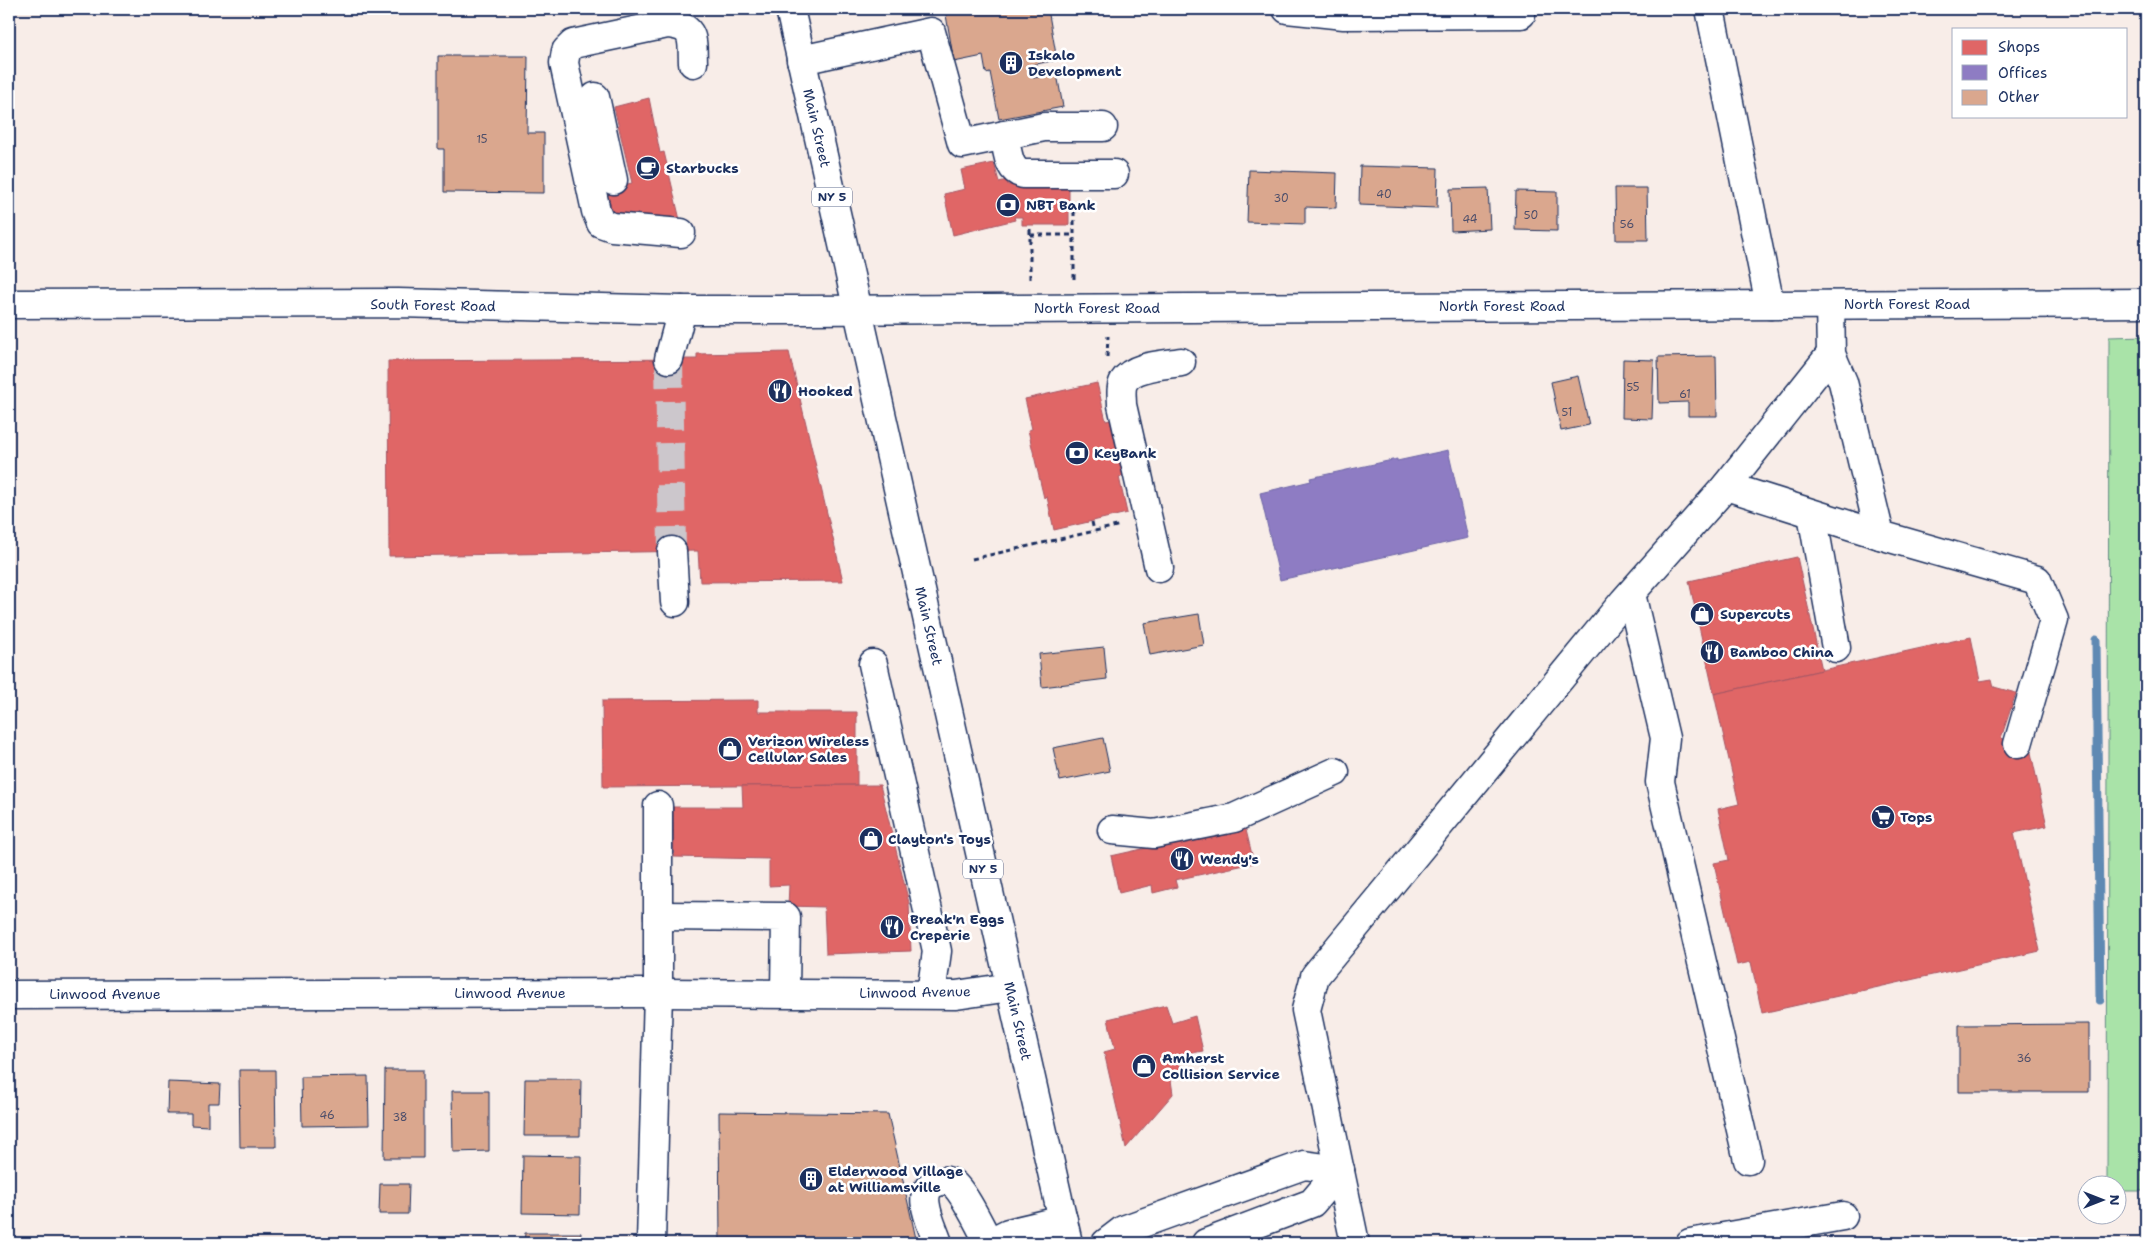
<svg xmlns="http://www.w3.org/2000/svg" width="2155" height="1252" viewBox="0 0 2155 1252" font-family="'Shantell Sans',sans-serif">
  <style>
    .park { fill: #a9e3a8; stroke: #628983 }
    .shops { fill: #e06666; stroke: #a55664 }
    .offices { fill: #8e7cc3; stroke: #6c65a5 }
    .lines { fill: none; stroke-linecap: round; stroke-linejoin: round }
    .stream { stroke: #5f89b3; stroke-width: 9 }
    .building { fill: #daa78e; stroke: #1b2f5e }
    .minor-tunnel { stroke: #ccc7cc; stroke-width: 28; stroke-dasharray: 28 14; stroke-linecap: butt }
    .minor-casing { stroke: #1b2f5e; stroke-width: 31 }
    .major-casing { stroke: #1b2f5e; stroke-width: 31 }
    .path { stroke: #1b2f5e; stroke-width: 3; stroke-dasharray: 5 4; stroke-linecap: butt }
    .minor { stroke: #fff; stroke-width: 28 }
    .major { stroke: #fff; stroke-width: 28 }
    .labels { text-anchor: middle; stroke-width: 5; stroke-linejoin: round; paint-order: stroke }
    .number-label { font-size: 11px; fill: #4b4d6a }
    .shield { fill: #fff; stroke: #5f6d8e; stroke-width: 1 }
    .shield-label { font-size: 12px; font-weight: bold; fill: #1b2f5e }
    .poi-label { font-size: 14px; font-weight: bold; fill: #1b2f5e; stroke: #fff; text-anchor: start }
    .street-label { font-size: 14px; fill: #1b2f5e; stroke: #fff }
  </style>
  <rect width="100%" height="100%" fill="#f8ede8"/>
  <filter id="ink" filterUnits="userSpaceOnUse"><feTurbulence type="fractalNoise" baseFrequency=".02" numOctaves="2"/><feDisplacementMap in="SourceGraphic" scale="10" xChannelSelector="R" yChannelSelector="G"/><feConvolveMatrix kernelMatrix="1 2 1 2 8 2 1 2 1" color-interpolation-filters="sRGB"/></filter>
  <g filter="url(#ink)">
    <path class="park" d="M2146,336V1191H2118V1184H2107L2109,337Z"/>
    <g class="shops">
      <path d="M649,98L660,153L664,152L680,220L606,217L601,190L632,183L614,107Z"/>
      <path d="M994,163L999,182L1007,180L1008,185L1069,181V225H1022V217H1014L1015,220L953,235L944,194L965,189L961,170Z"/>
      <path d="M789,352L843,581L700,582L698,551L389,556L388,361L697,359V354Z"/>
      <path d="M1097,383L1106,421L1114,419L1127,475L1119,477L1127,513L1054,530L1047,497L1044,498L1028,430L1032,429L1025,399Z"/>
      <path d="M1797,557L1822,670L1714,694L1689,581Z"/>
      <path d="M1971,637L1980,681L1992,679L1994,687L2016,693L2001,738L2030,748L2047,826L2014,833L2040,951L1762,1013L1751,962L1737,965L1714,863L1729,860L1718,809L1739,804L1714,694Z"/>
      <path d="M758,700V712H857V785L603,787L602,701Z"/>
      <path d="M880,785L909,903L911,951L826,954L824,907L788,906L789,885L769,886V859L674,857L673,807H743L742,786Z"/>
      <path d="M1245,826L1254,863L1175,880L1177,887L1153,893L1152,885L1119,893L1111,856Z"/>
      <path d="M1166,1005L1172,1023L1195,1016L1203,1051L1178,1055L1182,1077L1171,1080L1173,1094L1126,1148L1104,1052L1115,1049L1108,1019Z"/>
    </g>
    <path class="offices" d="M1448,450L1468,538L1280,580L1260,493L1311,481L1310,478L1397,459V461Z"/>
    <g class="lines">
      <path class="stream" d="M2096,640L2100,1000"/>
    </g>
    <g class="building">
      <path d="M945,9H1048L1057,60L1031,65L1033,78L1057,74L1063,107L999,119L990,72L986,73L983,56L954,62Z"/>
      <path d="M438,56H528L527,133H544V193L444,192V149H438Z"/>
      <path d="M1360,166L1438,168L1437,208L1359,205Z"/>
      <path d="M1249,170L1337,173L1336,208L1305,207V224L1247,222Z"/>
      <path d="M1488,188L1490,229L1451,231L1450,189Z"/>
      <path d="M1615,188H1647L1648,240H1616Z"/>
      <path d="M1516,191L1557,192V231L1515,230Z"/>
      <path d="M1716,356L1717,416H1688V402L1659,403L1658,357Z"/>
      <path d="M1623,359L1654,360L1652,419L1622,418Z"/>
      <path d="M1578,376L1589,425L1561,431L1551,382Z"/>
      <path d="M1199,614L1204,645L1150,655L1144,623Z"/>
      <path d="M1104,647L1107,679L1042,687L1039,654Z"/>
      <path d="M1103,738L1110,771L1060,781L1053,748Z"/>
      <path d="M2089,1024V1092H1959V1025Z"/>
      <path d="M239,1070H275L276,1147H240Z"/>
      <path d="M385,1070H423V1158H384Z"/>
      <path d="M368,1076L369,1125L302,1126L301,1077Z"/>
      <path d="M525,1079H581L580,1136H524Z"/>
      <path d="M168,1082L220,1084L219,1103H208V1126L191,1125V1114H167Z"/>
      <path d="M452,1091H489V1151L453,1152Z"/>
      <path d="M719,1112L888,1114L917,1243H720Z"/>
      <path d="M523,1155L581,1156L580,1214L522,1213Z"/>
      <path d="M380,1184H409L408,1214H379Z"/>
      <path d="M525,1233H581L580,1243H524Z"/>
    </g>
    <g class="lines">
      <path class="minor-tunnel" d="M669,359L672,551"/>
      <g class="minor-casing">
        <g id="minor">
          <path d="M1287,9L1344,15L1521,14"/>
          <path d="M1710,9L1770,305"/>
          <path d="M801,60L931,32L962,144L1044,127H1103"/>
          <path d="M595,97L613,180"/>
          <path d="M1004,135C1008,150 1007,170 1023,174H1114"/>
          <path d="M681,233L612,227L601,223L596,211L564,63L566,51L573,44L667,24C696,26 692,40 693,63"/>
          <path d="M9,304L398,303L682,310H805L2146,303"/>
          <path d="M1830,305L1831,354L1843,382L1880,535"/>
          <path d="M669,359L682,310"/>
          <path d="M1726,486L1880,535L2037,580L2054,620L2018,744"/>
          <path d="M1812,514L1836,648"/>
          <path d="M672,551L675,602"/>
          <path d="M1159,568L1122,405C1122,397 1120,388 1124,381C1134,365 1165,365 1181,362"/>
          <path d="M1631,594L1665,738L1660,782L1748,1160"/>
          <path d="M873,664L937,951L931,994"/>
          <path d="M1112,830L1154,834L1234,818L1335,772"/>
          <path d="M658,916L786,917L785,993"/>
          <path d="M9,995L658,993L956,995L1010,987"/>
          <path d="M651,1243L658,993V806"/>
          <path d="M938,1243C933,1227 912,1189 938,1182C943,1180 947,1180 952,1183C963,1190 982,1230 989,1243"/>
          <path d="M988,1243L1008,1233L1063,1220"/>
          <path d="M1106,1243L1123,1230L1304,1165L1340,1170"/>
          <path d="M1206,1243L1312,1203L1340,1170"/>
          <path d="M1355,1243L1306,1010L1315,976L1624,601L1726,486L1831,354"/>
          <path d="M1690,1243L1843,1216"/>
        </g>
      </g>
      <g class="major-casing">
        <path id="major" d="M790,9L1068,1243"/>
      </g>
      <g class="path">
        <path d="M1074,202V279"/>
        <path d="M1030,235H1074"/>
        <path d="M1030,279V225"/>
        <path d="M1107,357L1108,336"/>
        <path d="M1092,522L1094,531"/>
        <path d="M972,559L1121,525"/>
      </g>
      <use href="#minor" class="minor"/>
      <use href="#major" class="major"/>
    </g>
  </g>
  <defs>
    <g id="building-disc" transform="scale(1.25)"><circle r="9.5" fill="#1b2f5e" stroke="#fff"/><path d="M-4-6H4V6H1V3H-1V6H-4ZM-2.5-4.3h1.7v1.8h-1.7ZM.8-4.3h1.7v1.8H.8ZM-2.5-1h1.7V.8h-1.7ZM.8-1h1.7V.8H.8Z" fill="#fff"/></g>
    <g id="cafe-disc" transform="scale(1.25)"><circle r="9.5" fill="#1b2f5e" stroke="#fff"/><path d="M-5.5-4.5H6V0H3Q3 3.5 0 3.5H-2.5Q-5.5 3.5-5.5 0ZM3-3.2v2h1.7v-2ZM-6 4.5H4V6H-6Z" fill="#fff"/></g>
    <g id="bank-disc" transform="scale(1.25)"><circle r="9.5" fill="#1b2f5e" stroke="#fff"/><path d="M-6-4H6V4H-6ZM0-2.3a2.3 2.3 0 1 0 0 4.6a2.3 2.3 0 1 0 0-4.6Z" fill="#fff"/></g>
    <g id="restaurant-disc" transform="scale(1.25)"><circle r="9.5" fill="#1b2f5e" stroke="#fff"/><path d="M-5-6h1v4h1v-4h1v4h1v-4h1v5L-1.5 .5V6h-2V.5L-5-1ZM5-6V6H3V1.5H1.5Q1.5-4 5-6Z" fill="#fff"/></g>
    <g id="shop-disc" transform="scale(1.25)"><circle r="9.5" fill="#1b2f5e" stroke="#fff"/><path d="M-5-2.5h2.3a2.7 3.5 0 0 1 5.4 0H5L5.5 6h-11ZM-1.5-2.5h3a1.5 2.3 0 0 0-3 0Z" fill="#fff"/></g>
    <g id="supermarket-disc" transform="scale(1.25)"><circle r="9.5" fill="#1b2f5e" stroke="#fff"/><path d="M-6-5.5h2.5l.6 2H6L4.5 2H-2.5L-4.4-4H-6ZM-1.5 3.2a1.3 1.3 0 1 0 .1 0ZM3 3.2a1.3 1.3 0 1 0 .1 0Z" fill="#fff"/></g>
  </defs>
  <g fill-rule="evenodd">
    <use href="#building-disc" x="1011" y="63"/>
    <use href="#cafe-disc" x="648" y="168"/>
    <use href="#bank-disc" x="1008" y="205"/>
    <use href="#restaurant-disc" x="780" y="391"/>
    <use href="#bank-disc" x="1077" y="453"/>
    <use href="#shop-disc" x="1702" y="614"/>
    <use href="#restaurant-disc" x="1712" y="652"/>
    <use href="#shop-disc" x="730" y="749"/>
    <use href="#supermarket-disc" x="1883" y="817"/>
    <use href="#shop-disc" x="871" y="839"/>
    <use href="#restaurant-disc" x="1182" y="859"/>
    <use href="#restaurant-disc" x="892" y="927"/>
    <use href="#shop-disc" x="1144" y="1066"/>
    <use href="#building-disc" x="811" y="1179"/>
  </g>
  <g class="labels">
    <g class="number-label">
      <text x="482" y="143">15</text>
      <text x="1384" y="198">40</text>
      <text x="1281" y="202">30</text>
      <text x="1531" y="219">50</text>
      <text x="1470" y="223">44</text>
      <text x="1627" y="228">56</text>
      <text x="1633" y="391">55</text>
      <text x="1685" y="398">61</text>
      <text x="1567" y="416">51</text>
      <text x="2024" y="1062">36</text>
      <text x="327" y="1119">46</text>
      <text x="400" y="1121">38</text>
    </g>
    <g class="shield">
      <rect x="812" y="187.5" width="40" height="19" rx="4"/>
      <rect x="963" y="859.5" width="40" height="19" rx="4"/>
    </g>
    <g class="shield-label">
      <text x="832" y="201">NY 5</text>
      <text x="983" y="873">NY 5</text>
    </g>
    <g class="poi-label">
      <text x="1028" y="60">Iskalo<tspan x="1028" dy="16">Development</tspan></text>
      <text x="666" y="173">Starbucks</text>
      <text x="1026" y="210">NBT Bank</text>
      <text x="798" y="396">Hooked</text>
      <text x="1094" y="458">KeyBank</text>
      <text x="1720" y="619">Supercuts</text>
      <text x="1730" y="657">Bamboo China</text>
      <text x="748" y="746">Verizon Wireless<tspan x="748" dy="16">Cellular Sales</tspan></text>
      <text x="1900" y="822">Tops</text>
      <text x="888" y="844">Clayton's Toys</text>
      <text x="1200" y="864">Wendy's</text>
      <text x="910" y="924">Break'n Eggs<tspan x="910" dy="16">Creperie</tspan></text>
      <text x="1162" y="1063">Amherst<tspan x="1162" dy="16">Collision Service</tspan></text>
      <text x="828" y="1176">Elderwood Village<tspan x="828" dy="16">at Williamsville</tspan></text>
    </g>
    <g class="street-label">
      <text transform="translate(817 128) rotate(77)" y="5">Main Street</text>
      <text x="1907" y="309">North Forest Road</text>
      <text transform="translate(433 305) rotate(1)" y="5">South Forest Road</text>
      <text x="1502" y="311">North Forest Road</text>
      <text x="1097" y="313">North Forest Road</text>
      <text transform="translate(929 626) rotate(77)" y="5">Main Street</text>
      <text transform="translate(915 992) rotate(-1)" y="5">Linwood Avenue</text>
      <text x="510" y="998">Linwood Avenue</text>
      <text x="105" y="999">Linwood Avenue</text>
      <text transform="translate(1018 1021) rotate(77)" y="5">Main Street</text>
    </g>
  </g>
  <rect width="2155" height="1252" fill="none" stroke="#fff" stroke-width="30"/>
  <rect x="15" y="15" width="2125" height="1222" fill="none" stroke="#1b2f5e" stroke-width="2" filter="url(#ink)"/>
  <rect x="1952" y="28" width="175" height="90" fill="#ffffff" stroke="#a4acbf"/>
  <rect x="1962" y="40" width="25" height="15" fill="#e06666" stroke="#a4acbf"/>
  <text x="1998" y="52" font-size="15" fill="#1b2f5e">Shops</text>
  <rect x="1962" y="65" width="25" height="15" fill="#8e7cc3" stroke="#a4acbf"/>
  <text x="1998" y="78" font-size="15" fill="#1b2f5e">Offices</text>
  <rect x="1962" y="90" width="25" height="15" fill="#daa78e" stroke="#a4acbf"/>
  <text x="1998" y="102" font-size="15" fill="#1b2f5e">Other</text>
  <g transform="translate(2102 1200) rotate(90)"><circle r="24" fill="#ffffff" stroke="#a4acbf"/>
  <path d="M0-4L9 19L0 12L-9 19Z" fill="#1b2f5e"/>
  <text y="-8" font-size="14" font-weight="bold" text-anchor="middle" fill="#1b2f5e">N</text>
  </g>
</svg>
